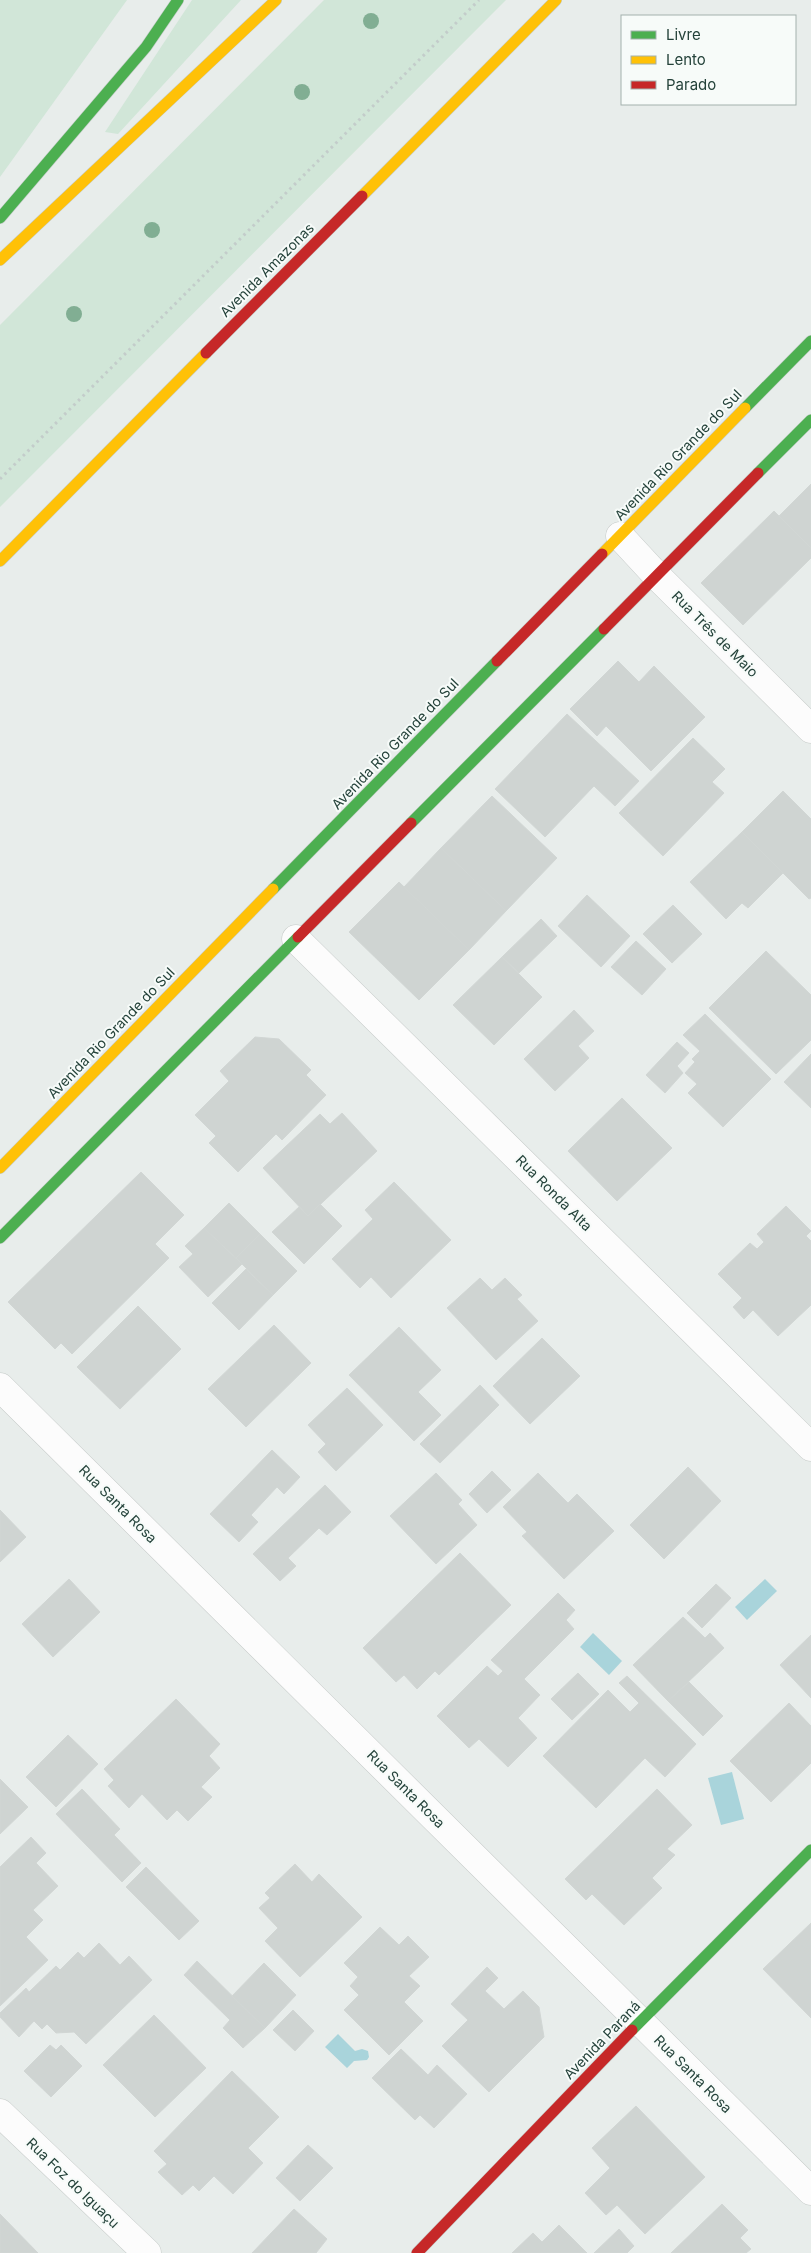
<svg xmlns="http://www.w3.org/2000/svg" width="811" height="2253" viewBox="0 0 811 2253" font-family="Inter,sans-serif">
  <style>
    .green { fill: #d1e6d8 }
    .water { fill: #a9d4db }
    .building { fill: #cfd4d2; stroke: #d1d6d4 }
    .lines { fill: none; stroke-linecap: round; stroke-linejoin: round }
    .street-casing { stroke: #c5cac8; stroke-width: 29 }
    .fast-casing { stroke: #c3cbc8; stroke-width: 12 }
    .slow-casing { stroke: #c3cbc8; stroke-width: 12 }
    .jam-casing { stroke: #c3cbc8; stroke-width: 12 }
    .path { stroke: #c3ccca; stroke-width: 3; stroke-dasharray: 2.5 4; stroke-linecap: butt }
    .street { stroke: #fcfcfc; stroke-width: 28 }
    .fast { stroke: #4caf50; stroke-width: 11 }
    .slow { stroke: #ffc107; stroke-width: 11 }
    .jam { stroke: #c62828; stroke-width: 11 }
    .tree { fill: #81ae93 }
    .labels { text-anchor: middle; stroke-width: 4; stroke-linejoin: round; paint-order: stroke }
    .street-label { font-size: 14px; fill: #24423a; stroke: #f7fbf9 }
  </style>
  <rect width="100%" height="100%" fill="#e8edeb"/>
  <g class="green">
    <path d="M0,0H127L0,177Z"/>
    <path d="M192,0H241L118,134L105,132Z"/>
    <path d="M324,0H506L0,507V325Z"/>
  </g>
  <g class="water">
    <path d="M765,1579L777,1591L747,1620L735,1607Z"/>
    <path d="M593,1633L622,1661L609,1675L580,1647Z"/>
    <path d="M732,1772L744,1819L721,1825L708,1778Z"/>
    <path d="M338,2034L355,2051L362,2049L368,2051L369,2057L367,2060L354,2061L347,2068L325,2047Z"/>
  </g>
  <g class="building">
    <path d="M811,484V548L779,516Z"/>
    <path d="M774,511L811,548V558L743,625L701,583Z"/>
    <path d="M618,661L639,682L654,666L705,717L651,771L606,726L597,736L570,709Z"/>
    <path d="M567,714L639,781L615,806L594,786L545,837L495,789Z"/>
    <path d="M693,738L725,769L712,782L724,793L663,856L619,813Z"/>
    <path d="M783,791L811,819V898L809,899L742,832Z"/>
    <path d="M492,796L557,858L506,911L441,848Z"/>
    <path d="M742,832L783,873L748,908L742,903L726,919L690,882Z"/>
    <path d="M441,848L506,911L469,950L404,887Z"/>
    <path d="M399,882L469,950L419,1000L349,932Z"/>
    <path d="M587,895L630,936L601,967L558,926Z"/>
    <path d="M673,905L702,934L672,963L643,934Z"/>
    <path d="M541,919L557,936L519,973L502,957Z"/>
    <path d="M636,941L666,969L642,995L611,967Z"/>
    <path d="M766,951L811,995V1040L776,1074L709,1008Z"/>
    <path d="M502,957L542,997L494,1045L453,1005Z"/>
    <path d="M574,1010L594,1031L578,1046L589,1058L555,1091L524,1059Z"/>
    <path d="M705,1014L771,1079L723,1127L688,1093L697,1084L685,1073L695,1062L692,1059L700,1051L683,1035Z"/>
    <path d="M255,1037L279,1039L311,1070L306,1075L326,1095L282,1140L276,1134L238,1172L209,1143L216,1136L195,1115L229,1081L220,1071Z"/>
    <path d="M677,1042L689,1053L677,1066L683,1073L665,1093L646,1075Z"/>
    <path d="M811,1054V1108L784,1082Z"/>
    <path d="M622,1098L672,1148L617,1201L568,1151Z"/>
    <path d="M342,1113L377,1151L308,1216L263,1168L320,1114L330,1124Z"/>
    <path d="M141,1172L184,1215L155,1244L169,1258L72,1354L61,1343L55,1349L8,1302Z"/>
    <path d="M394,1182L451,1240L391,1298L371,1277L360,1288L332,1259L373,1219L365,1210Z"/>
    <path d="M229,1203L260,1234L236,1258L204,1228Z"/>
    <path d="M320,1204L342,1226L304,1264L272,1232L299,1207L308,1216Z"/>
    <path d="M786,1206L811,1231L806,1236L811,1241V1305L778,1336L753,1310L744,1319L733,1307L742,1298L718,1274L750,1243L757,1249L764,1242L757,1234Z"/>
    <path d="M204,1228L242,1264L208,1297L179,1267L193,1254L185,1246Z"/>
    <path d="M260,1234L297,1271L273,1295L236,1258Z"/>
    <path d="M246,1269L273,1295L239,1330L212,1303Z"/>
    <path d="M480,1278L492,1290L505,1278L522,1295L517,1299L538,1321L496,1360L447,1308Z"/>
    <path d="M138,1306L181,1349L120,1409L77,1367Z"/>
    <path d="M274,1325L311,1363L246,1427L208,1389Z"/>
    <path d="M399,1327L441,1370L418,1392L441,1415L414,1441L349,1375Z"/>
    <path d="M542,1338L580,1376L530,1424L493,1386Z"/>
    <path d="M480,1385L499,1405L440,1463L420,1444Z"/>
    <path d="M347,1388L383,1425L336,1471L318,1452L326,1444L308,1425Z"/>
    <path d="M272,1450L300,1477L284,1494L277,1487L251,1515L258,1522L239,1542L210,1514Z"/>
    <path d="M688,1467L721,1501L664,1559L630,1525Z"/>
    <path d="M492,1471L511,1490L487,1513L469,1494Z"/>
    <path d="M436,1473L462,1500L458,1504L477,1525L436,1564L390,1516Z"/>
    <path d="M538,1473L568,1503L577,1494L614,1531L564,1579L522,1536L527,1532L503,1507Z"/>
    <path d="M325,1485L351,1512L327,1535L319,1528L288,1558L296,1566L280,1581L253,1554Z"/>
    <path d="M0,1510L26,1537L0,1562Z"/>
    <path d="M460,1553L511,1605L439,1675L435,1671L417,1689L404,1675L396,1682L363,1648Z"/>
    <path d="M69,1579L100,1612L53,1657L22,1624Z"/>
    <path d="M716,1584L731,1598L702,1628L687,1613Z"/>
    <path d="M558,1593L575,1610L566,1620L574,1629L524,1679L540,1695L518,1718L537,1738L508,1767L479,1739L469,1748L437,1716L487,1666L498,1676L503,1671L491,1660Z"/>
    <path d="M683,1617L705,1638L710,1633L724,1648L668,1701L633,1665Z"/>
    <path d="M811,1635V1698L780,1665Z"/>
    <path d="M578,1673L599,1694L572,1720L551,1699Z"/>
    <path d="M627,1676L696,1744L665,1777L645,1758L596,1808L543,1756L608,1690L630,1712L639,1703L619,1683Z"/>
    <path d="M689,1682L723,1716L703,1736L668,1701Z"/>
    <path d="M176,1699L220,1744L209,1756L220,1768L201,1787L212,1797L188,1821L177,1810L167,1820L142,1794L129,1808L108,1786L114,1780L104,1769Z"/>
    <path d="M789,1703L811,1726V1763L771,1802L730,1761Z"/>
    <path d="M68,1735L98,1764L56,1807L26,1777Z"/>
    <path d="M0,1779L28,1807L0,1834Z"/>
    <path d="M82,1789L120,1829L114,1835L141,1863L122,1882L56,1814Z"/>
    <path d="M657,1789L692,1825L667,1849L675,1855L652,1878L662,1888L624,1925L592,1894L586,1900L565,1879Z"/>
    <path d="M31,1837L46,1853L36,1863L58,1886L33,1910L43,1920L26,1937L48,1960L0,2006V1867Z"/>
    <path d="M295,1864L312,1882L319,1874L362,1917L300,1977L265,1941L278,1928L259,1908L270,1898L265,1893Z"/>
    <path d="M146,1867L199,1921L179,1940L126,1887Z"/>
    <path d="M811,1923V2018L763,1969Z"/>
    <path d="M380,1927L399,1945L408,1936L429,1957L409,1976L420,1986L404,2002L423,2021L389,2055L344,2010L359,1995L350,1986L358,1977L344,1963Z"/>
    <path d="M99,1943L120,1965L129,1956L152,1980L86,2044L74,2032L56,2033L47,2024L42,2029L34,2021L19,2037L0,2017V2013L26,1988L29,1992L56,1966L60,1970L78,1952L84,1958Z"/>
    <path d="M197,1961L265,2028L243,2048L223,2028L230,2020L184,1975Z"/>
    <path d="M264,1963L296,1995L265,2028L232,1996Z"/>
    <path d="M487,1967L498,1978L485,1991L504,2009L523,1991L539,2007L544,2037L489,2092L442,2046L468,2020L451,2004Z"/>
    <path d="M293,2010L314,2031L295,2051L273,2030Z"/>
    <path d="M154,2015L206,2068L155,2117L103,2065Z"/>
    <path d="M50,2045L56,2050L61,2045L82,2066L51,2097L24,2071Z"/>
    <path d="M401,2049L428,2075L437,2065L467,2094L434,2128L420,2115L415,2120L372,2078Z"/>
    <path d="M232,2071L279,2117L248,2148L263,2163L233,2194L214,2176L199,2191L193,2185L182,2195L158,2172L167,2164L154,2151Z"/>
    <path d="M636,2106L705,2177L645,2234L617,2205L606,2215L585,2193L610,2168L592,2148Z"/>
    <path d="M308,2145L333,2168L300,2201L276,2178Z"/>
    <path d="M722,2204L748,2230L740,2238L751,2249L746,2253H671Z"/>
    <path d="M294,2209L327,2239L316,2253H252Z"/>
    <path d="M0,2214L38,2253H0Z"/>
    <path d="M559,2225L587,2253H512L533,2233L542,2242Z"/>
    <path d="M619,2229L634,2246L627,2253H594Z"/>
  </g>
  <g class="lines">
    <g class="street-casing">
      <g id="street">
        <path d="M620,536L657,576L811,729"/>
        <path d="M296,939L811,1447"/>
        <path d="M0,1387L811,2191"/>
        <path d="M0,2113L147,2253"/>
      </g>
    </g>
    <g class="fast-casing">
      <g id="fast">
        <path d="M0,218L146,47L178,0"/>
        <path d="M745,408L811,341"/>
        <path d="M758,473L811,420"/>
        <path d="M411,823L604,629"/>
        <path d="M273,889L497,661"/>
        <path d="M0,1238L298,937"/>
        <path d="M632,2030L811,1850"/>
      </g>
    </g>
    <g class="slow-casing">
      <g id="slow">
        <path d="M362,196L556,0"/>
        <path d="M0,260L276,0"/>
        <path d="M602,554L745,408"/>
        <path d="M0,561L206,353"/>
        <path d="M0,1168L273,889"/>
      </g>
    </g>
    <g class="jam-casing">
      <g id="jam">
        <path d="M206,353L362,196"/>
        <path d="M604,629L758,473"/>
        <path d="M497,661L602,554"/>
        <path d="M298,937L411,823"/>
        <path d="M417,2253L632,2030"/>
      </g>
    </g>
    <path class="path" d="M0,479L479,0"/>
    <use href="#street" class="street"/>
    <use href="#fast" class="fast"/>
    <use href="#slow" class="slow"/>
    <use href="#jam" class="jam"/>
  </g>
  <g class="tree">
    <circle cx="371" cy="21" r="8"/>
    <circle cx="302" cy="92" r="8"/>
    <circle cx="152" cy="230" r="8"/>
    <circle cx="74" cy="314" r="8"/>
  </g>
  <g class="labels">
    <g class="street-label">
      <text transform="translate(267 270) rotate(-45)" y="5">Avenida Amazonas</text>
      <text transform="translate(678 455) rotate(-46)" y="5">Avenida Rio Grande do Sul</text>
      <text transform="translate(715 634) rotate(45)" y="5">Rua Três de Maio</text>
      <text transform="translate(395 744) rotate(-46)" y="5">Avenida Rio Grande do Sul</text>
      <text transform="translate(111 1033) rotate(-46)" y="5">Avenida Rio Grande do Sul</text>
      <text transform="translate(554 1193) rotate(45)" y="5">Rua Ronda Alta</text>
      <text transform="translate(118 1504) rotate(45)" y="5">Rua Santa Rosa</text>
      <text transform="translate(406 1789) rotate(45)" y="5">Rua Santa Rosa</text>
      <text transform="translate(602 2040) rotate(-46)" y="5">Avenida Paraná</text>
      <text transform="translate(693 2074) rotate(45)" y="5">Rua Santa Rosa</text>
      <text transform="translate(73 2183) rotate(44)" y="5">Rua Foz do Iguaçu</text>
    </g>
  </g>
  <rect x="621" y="15" width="175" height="90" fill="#f7fbf9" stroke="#a3b1ad"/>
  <rect x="631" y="31" width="25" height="8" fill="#4caf50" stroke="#a3b1ad"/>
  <text x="666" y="40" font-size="15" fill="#24423a">Livre</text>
  <rect x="631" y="56" width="25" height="8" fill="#ffc107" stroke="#a3b1ad"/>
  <text x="666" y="65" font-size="15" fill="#24423a">Lento</text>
  <rect x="631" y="81" width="25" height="8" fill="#c62828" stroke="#a3b1ad"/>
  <text x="666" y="90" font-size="15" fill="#24423a">Parado</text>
</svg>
